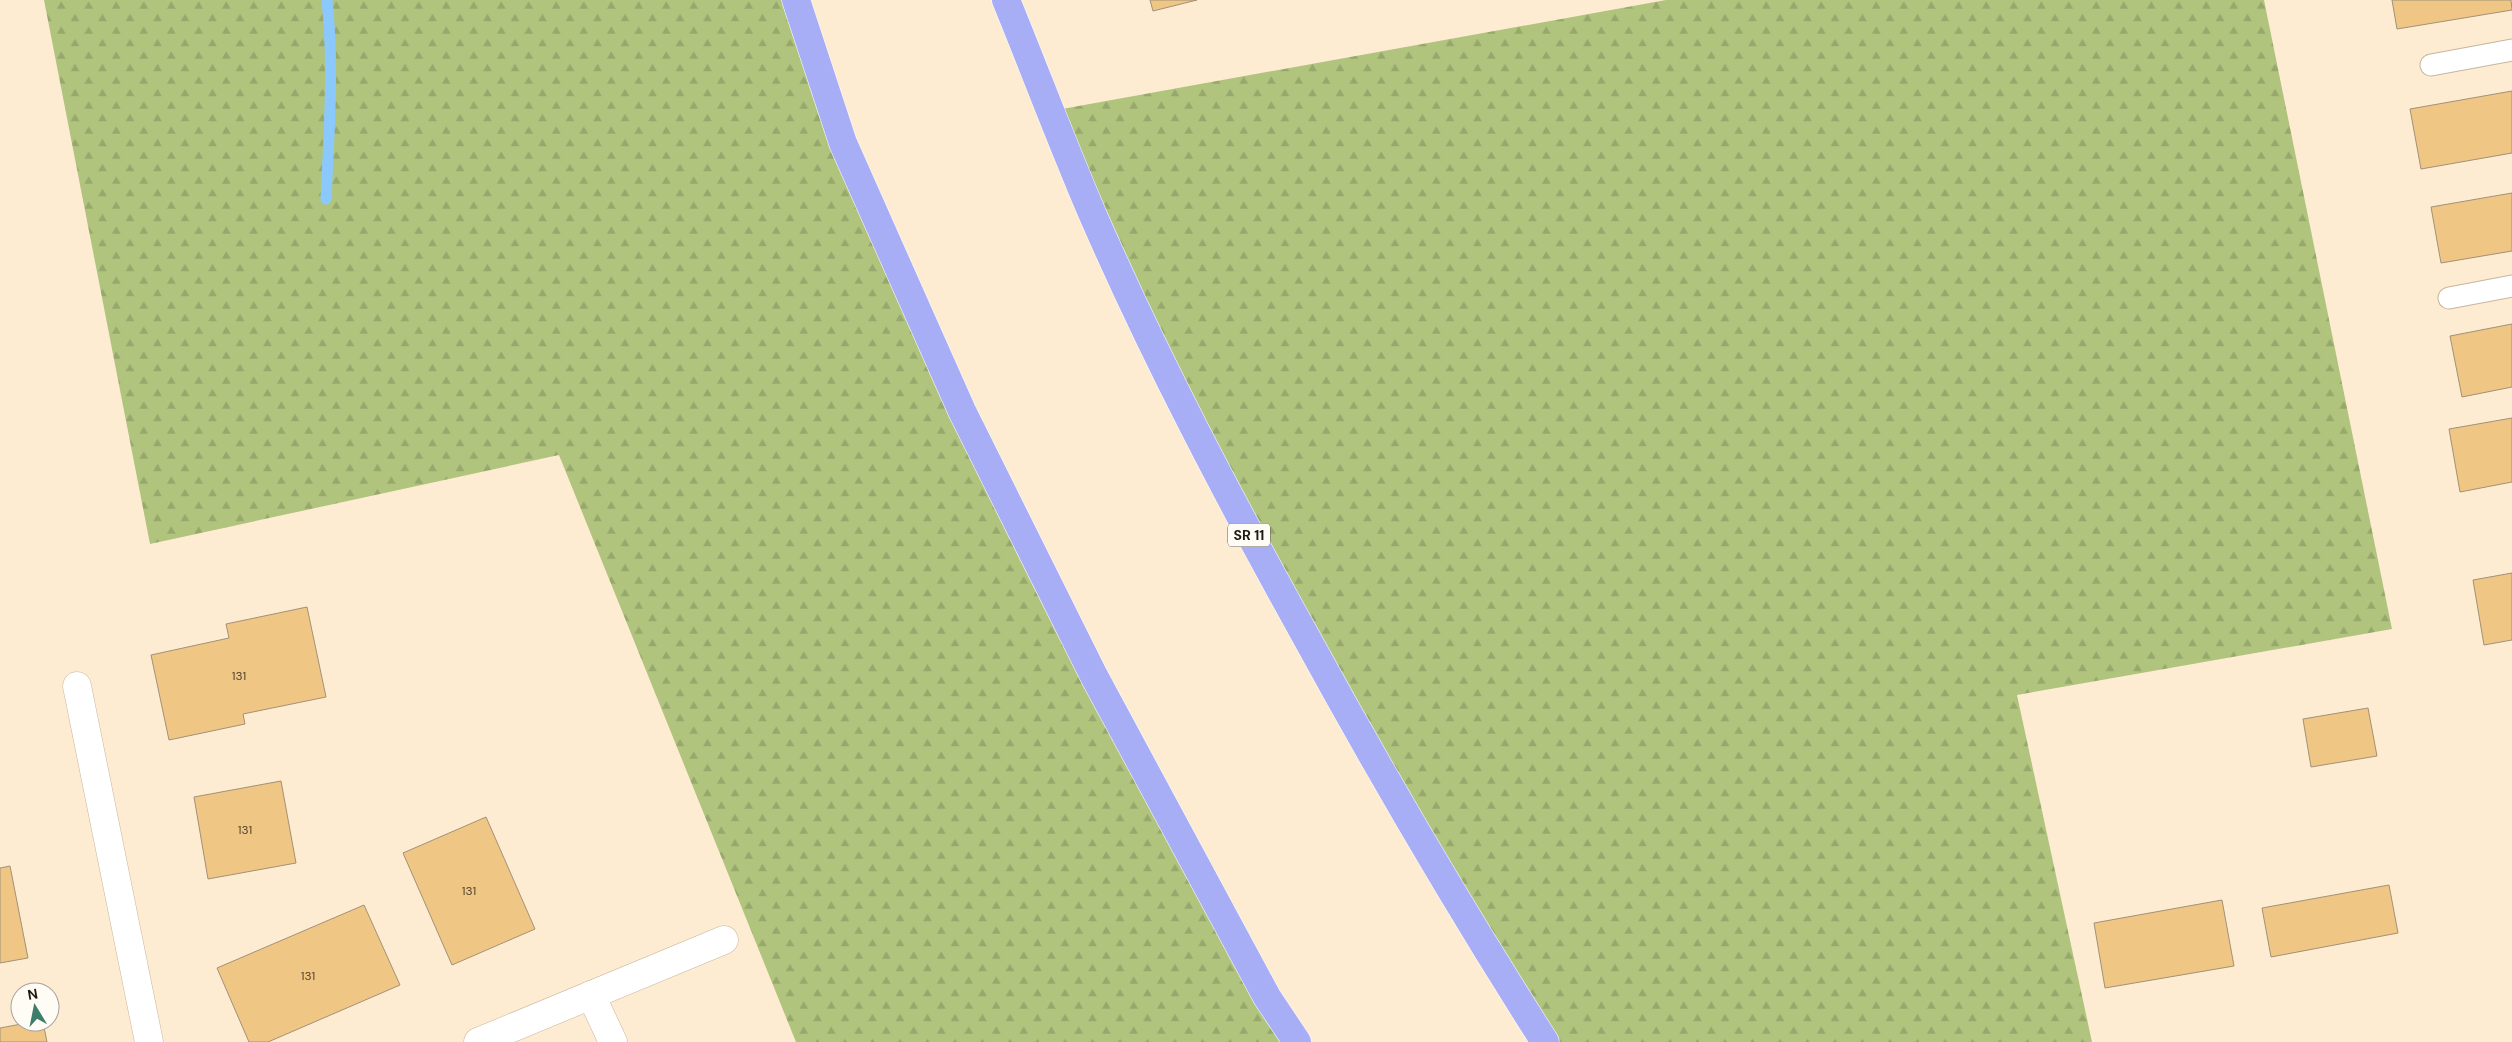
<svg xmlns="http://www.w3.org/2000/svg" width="2512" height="1042" viewBox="0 0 2512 1042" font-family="'DM Sans',sans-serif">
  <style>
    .forest { fill: url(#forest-firs) }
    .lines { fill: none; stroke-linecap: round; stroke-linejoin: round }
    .stream { stroke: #8bc9fc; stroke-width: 11 }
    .building { fill: #f0c684; stroke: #a19178 }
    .lane-casing { stroke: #c7b69d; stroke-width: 23 }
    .street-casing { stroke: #c7b69d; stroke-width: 29 }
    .highway-casing { stroke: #fff; stroke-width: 29 }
    .lane { stroke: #fff; stroke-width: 21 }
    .street { stroke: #fff; stroke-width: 28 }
    .highway { stroke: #a8aef5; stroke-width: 28 }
    .labels { text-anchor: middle; stroke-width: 5; stroke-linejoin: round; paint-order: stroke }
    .number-label { font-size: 12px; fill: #54442d }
    .shield { fill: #fffcf6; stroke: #635d55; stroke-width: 1 }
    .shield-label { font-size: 14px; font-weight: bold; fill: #201910 }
  </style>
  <defs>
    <pattern id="forest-firs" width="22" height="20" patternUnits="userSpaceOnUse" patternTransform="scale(1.25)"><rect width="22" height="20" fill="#b0c47e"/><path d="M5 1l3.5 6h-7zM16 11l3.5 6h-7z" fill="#97a86c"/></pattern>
  </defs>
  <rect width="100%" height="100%" fill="#feecd2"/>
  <g class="forest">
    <path d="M44,0H796L843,143L1267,997L1280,1042H796L559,455L150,544Z"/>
    <path d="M1666,0H2264L2392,629L2017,695L2092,1042H1545L1390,791L1051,111Z"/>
  </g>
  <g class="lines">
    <path class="stream" d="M326,199C329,133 334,66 327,0"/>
  </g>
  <g class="building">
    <path d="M1150,0H1197L1153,11Z"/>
    <path d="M2392,0H2511L2512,10L2397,29Z"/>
    <path d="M2512,91V153L2421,169L2410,109Z"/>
    <path d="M2512,193V251L2441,263L2431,207Z"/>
    <path d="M2512,324V387L2462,397L2450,336Z"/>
    <path d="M2512,418V482L2460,492L2449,429Z"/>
    <path d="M2512,573V640L2484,645L2473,580Z"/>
    <path d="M307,607L326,697L243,714L245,724L169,740L151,655L229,638L226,624Z"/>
    <path d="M2368,708L2377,756L2311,767L2303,719Z"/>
    <path d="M281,781L296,863L208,879L194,797Z"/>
    <path d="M486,817L535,929L452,965L403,853Z"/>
    <path d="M10,866L28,958L0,963V868Z"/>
    <path d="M2389,885L2398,933L2271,957L2262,908Z"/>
    <path d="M2222,900L2234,966L2105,988L2094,923Z"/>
    <path d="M364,905L400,985L268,1042H249L217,968Z"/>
    <path d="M32,1022H43L47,1042H0V1028Z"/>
  </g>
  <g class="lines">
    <g class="lane-casing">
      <g id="lane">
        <path d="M2431,65L2512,50"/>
        <path d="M2449,298L2512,286"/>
      </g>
    </g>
    <g class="street-casing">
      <g id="street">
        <path d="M77,686L149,1042"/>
        <path d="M591,995L613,1042"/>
        <path d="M478,1042L724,940"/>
      </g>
    </g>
    <g class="highway-casing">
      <g id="highway">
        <path d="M796,0L843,143L962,411L1094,676L1267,997L1297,1042"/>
        <path d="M1006,0C1035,71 1062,143 1092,213C1155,358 1229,498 1305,635C1381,774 1460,909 1545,1042"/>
      </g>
    </g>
    <use href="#lane" class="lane"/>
    <use href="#street" class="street"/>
    <use href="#highway" class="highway"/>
  </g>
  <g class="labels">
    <g class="number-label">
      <text x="239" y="680">131</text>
      <text x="245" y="834">131</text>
      <text x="469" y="895">131</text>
      <text x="308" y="980">131</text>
    </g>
    <rect class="shield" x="1228" y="523.5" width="42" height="23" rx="4"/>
    <g class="shield-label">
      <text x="1249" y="540">SR 11</text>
    </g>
  </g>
  <g transform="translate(35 1007) rotate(350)"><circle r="24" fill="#fffcf6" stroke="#a6a19a"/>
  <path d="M0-4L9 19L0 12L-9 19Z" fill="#3d7d6c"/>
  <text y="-8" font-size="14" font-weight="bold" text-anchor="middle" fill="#201910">N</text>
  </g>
</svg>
